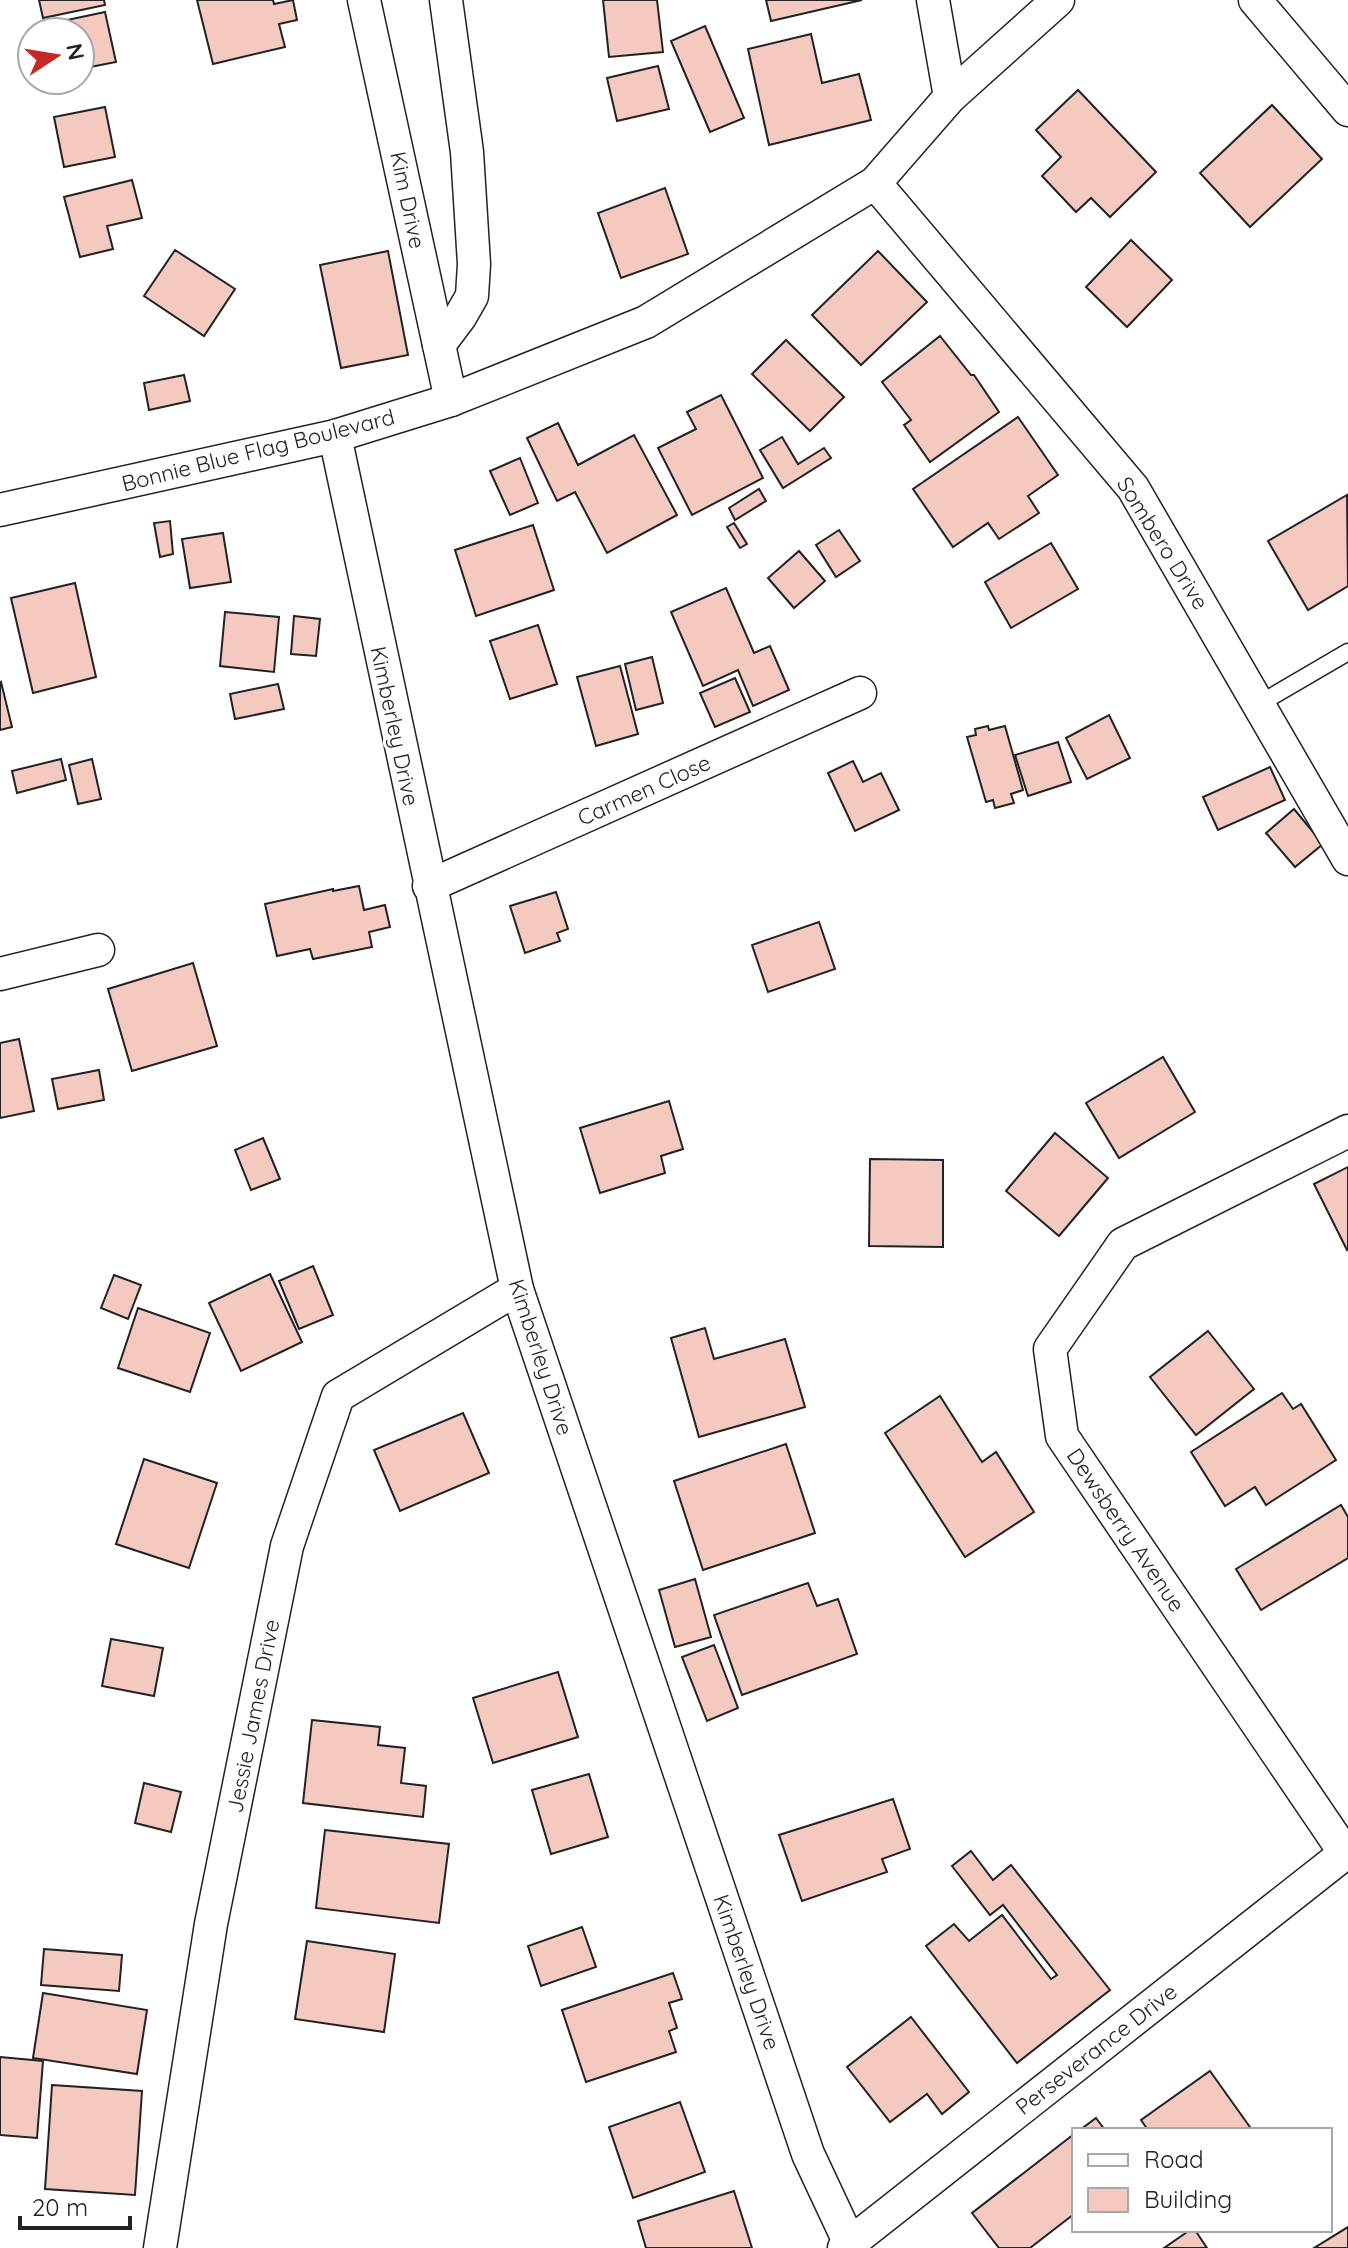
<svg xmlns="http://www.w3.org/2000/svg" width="1348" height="2248" viewBox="0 0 1348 2248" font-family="Quicksand,sans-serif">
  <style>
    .building { fill: #f3c9c0; stroke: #222; stroke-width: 2 }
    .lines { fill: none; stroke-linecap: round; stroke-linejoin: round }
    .lane-casing { stroke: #222; stroke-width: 19 }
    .street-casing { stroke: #222; stroke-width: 35 }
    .lane { stroke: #fff; stroke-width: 16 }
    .street { stroke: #fff; stroke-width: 32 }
    .labels { text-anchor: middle; stroke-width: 6; stroke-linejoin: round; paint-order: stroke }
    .street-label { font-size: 22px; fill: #222; stroke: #fff }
  </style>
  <rect width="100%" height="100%" fill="#fff"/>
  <g class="building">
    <path d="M39,0H104L105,5L43,18Z"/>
    <path d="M197,0H273L274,4L293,0L297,20L279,24L285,47L213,64Z"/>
    <path d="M603,0H657L663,52L609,57Z"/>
    <path d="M766,0H862L771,21Z"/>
    <path d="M105,12L116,62L80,69V32H55L53,23Z"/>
    <path d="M705,26L744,118L710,132L671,41Z"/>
    <path d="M811,34L822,83L859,74L871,120L769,145L748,49Z"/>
    <path d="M658,66L669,109L617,121L607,78Z"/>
    <path d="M1078,90L1156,172L1110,217L1091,198L1076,212L1042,176L1061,157L1036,130Z"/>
    <path d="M1272,105L1322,159L1250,227L1200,173Z"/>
    <path d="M105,107L115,157L64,167L54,117Z"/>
    <path d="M132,180L142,218L107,226L113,249L80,257L64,197Z"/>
    <path d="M665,188L688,254L621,278L598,213Z"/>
    <path d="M1131,240L1172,280L1127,327L1086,287Z"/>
    <path d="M175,250L235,289L204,336L144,296Z"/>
    <path d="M388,251L408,355L341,368L320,265Z"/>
    <path d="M878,251L927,302L861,365L812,315Z"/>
    <path d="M940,336L971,375H974L999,412L930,462L904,425L911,420L882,382Z"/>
    <path d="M786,340L844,397L810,431L752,374Z"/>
    <path d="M184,375L190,401L149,410L144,383Z"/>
    <path d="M721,395L763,478L692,515L658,448L696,429L687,412Z"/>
    <path d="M1018,417L1058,475L1028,496L1039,513L999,539L988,523L953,547L913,489Z"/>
    <path d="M558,423L578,465L634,435L677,515L607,553L575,492L557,501L527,438Z"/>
    <path d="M782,437L798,464L824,448L831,458L783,488L760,450Z"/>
    <path d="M520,458L538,503L510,515L490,471Z"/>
    <path d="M759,489L766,501L735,520L729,508Z"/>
    <path d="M1347,495L1348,586L1308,610L1268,541Z"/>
    <path d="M170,521L173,554L160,557L154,523Z"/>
    <path d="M734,523L747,544L740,548L727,527Z"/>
    <path d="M533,525L554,590L476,616L455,550Z"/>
    <path d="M839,530L860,561L836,577L816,545Z"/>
    <path d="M223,533L231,582L190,588L182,539Z"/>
    <path d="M1051,543L1078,589L1011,628L985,582Z"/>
    <path d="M799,551L825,581L794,608L768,578Z"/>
    <path d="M75,583L96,677L33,693L11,598Z"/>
    <path d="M726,588L754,653L770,646L789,690L753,706L738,670L703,686L671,612Z"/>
    <path d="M225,612L279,617L274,672L220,666Z"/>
    <path d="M294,616L320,619L316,656L291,654Z"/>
    <path d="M538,625L557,684L510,699L490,641Z"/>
    <path d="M652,657L663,703L636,710L625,664Z"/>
    <path d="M620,666L638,734L596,746L577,677Z"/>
    <path d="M735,678L750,712L715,727L700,693Z"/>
    <path d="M1,682L12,727L0,730V683Z"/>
    <path d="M278,684L284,709L235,719L230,694Z"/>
    <path d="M1109,715L1130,758L1087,779L1066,738Z"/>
    <path d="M988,726L989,730L1005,726L1023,790L1011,794L1014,803L995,808L993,800L986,802L967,737L976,735L975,729Z"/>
    <path d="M1058,742L1071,782L1028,796L1015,755Z"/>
    <path d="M61,759L66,780L17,793L12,771Z"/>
    <path d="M92,759L101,799L78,804L69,765Z"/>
    <path d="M853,761L863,782L881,773L899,810L855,831L828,773Z"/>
    <path d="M1270,767L1285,800L1218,830L1203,797Z"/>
    <path d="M1294,809L1323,844L1295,867L1266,833Z"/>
    <path d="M359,886L364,910L385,905L390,927L369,932L372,947L313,959L310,949L277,956L265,904L333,889V891Z"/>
    <path d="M556,892L568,929L557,933L560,941L525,953L510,906Z"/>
    <path d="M819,922L835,969L768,992L752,945Z"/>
    <path d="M193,963L217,1046L132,1071L108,989Z"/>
    <path d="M19,1039L34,1111L0,1118V1043Z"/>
    <path d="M1163,1057L1195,1112L1119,1158L1086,1103Z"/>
    <path d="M99,1070L104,1100L58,1109L52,1079Z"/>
    <path d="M669,1101L683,1149L661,1156L665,1173L600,1193L580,1128Z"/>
    <path d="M1055,1133L1108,1178L1059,1236L1006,1191Z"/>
    <path d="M263,1138L280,1179L251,1190L235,1150Z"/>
    <path d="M870,1159L943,1160V1247L869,1246Z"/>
    <path d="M1348,1167V1249L1347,1250L1314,1184Z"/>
    <path d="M313,1266L333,1315L299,1329L279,1281Z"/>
    <path d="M270,1274L302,1342L241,1371L209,1303Z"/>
    <path d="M114,1275L141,1285L128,1319L101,1308Z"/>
    <path d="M138,1308L210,1333L190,1392L118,1368Z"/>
    <path d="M705,1328L714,1359L785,1339L805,1407L699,1437L671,1338Z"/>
    <path d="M1208,1331L1254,1389L1196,1435L1150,1377Z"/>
    <path d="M1282,1393L1293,1409L1301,1404L1336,1460L1266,1505L1255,1487L1225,1506L1191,1452Z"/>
    <path d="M940,1396L982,1462L996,1452L1034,1512L965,1557L885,1433Z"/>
    <path d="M463,1413L489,1473L400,1511L374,1450Z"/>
    <path d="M786,1444L815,1533L703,1570L674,1481Z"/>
    <path d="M144,1459L217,1483L189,1568L116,1544Z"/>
    <path d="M1341,1505L1348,1517V1558L1261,1610L1236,1569Z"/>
    <path d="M695,1579L711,1637L675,1647L659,1590Z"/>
    <path d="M808,1583L817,1606L838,1599L857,1654L742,1695L714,1615Z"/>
    <path d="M111,1639L163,1648L154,1696L102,1686Z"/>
    <path d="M714,1645L738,1708L707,1721L682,1657Z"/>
    <path d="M558,1672L578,1737L493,1763L473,1698Z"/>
    <path d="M312,1720L380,1727L378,1745L405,1748L401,1783L426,1786L423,1817L303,1803Z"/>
    <path d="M589,1774L608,1837L551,1854L532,1790Z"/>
    <path d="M144,1783L181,1792L171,1832L135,1823Z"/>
    <path d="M893,1799L910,1849L882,1859L887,1872L802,1901L779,1835Z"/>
    <path d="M325,1830L449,1844L439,1923L316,1908Z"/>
    <path d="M971,1851L993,1880L1011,1865L1110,1990L1017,2063L926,1946L954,1924L969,1941L1002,1915L1051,1979L1057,1975L1003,1905L990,1915L952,1866Z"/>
    <path d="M582,1927L596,1967L541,1986L528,1946Z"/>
    <path d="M307,1941L395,1954L384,2032L295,2019Z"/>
    <path d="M44,1949L122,1955L119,1991L41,1985Z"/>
    <path d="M673,1973L682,1999L669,2003L677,2028L669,2031L676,2052L586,2082L562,2010Z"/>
    <path d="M43,1993L147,2010L137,2074L33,2058Z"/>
    <path d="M911,2017L969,2092L942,2114L927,2094L890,2122L847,2067Z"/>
    <path d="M0,2057L43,2061L37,2138L0,2135Z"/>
    <path d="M1210,2071L1252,2130H1148L1141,2120Z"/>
    <path d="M52,2085L142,2091L135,2195L45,2189Z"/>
    <path d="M680,2102L705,2172L633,2198L609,2127Z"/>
    <path d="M1096,2118L1105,2130H1080Z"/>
    <path d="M1074,2134V2214L1030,2248H999L972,2213Z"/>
    <path d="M734,2191L752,2248H646L638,2221Z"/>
    <path d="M1348,2227V2248H1314Z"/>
    <path d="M1190,2230H1195L1207,2248H1164Z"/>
  </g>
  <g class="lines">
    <g class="lane-casing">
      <path id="lane" d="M1259,704L1348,652"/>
    </g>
    <g class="street-casing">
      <g id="street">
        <path d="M364,0L451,400"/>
        <path d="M933,0L950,97"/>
        <path d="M1255,0L1348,110"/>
        <path d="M875,183L1133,488L1348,859"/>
        <path d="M439,345L460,317L472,296L474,264L467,152L446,0"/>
        <path d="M335,436L517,1289L808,2154L852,2248"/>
        <path d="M0,510L335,436L451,400L646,322L875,183L950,97L1058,0"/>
        <path d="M429,886L860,693"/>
        <path d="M0,974L98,950"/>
        <path d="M1345,1853L1062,1436L1050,1349L1123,1244L1348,1131"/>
        <path d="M160,2248L211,1924L287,1546L338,1396L517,1289"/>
        <path d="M844,2248L1348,1851"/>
      </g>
    </g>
    <use href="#lane" class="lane"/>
    <use href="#street" class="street"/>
  </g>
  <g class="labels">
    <g class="street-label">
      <text transform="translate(408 200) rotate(78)" y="8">Kim Drive</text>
      <text transform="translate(258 450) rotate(-14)" y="8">Bonnie Blue Flag Boulevard</text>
      <text transform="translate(1163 543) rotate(58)" y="8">Sombero Drive</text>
      <text transform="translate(395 726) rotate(78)" y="8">Kimberley Drive</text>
      <text transform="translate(644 790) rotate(-24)" y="8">Carmen Close</text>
      <text transform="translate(541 1357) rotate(72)" y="8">Kimberley Drive</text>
      <text transform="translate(1126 1530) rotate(56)" y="8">Dewsberry Avenue</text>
      <text transform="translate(253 1716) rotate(-79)" y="8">Jessie James Drive</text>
      <text transform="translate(747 1972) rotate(71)" y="8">Kimberley Drive</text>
      <text transform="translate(1096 2049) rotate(-38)" y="8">Perseverance Drive</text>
    </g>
  </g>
  <rect x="1072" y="2128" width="260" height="104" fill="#ffffff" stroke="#a7a7a7" stroke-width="2"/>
  <rect x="1088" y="2154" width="40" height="12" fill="#ffffff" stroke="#a7a7a7" stroke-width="2"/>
  <text x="1144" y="2168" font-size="24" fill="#222222">Road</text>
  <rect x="1088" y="2188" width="40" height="24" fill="#f3c9c0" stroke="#a7a7a7" stroke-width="2"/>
  <text x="1144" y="2208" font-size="24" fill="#222222">Building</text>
  <g transform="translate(56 56) rotate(78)"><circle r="38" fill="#ffffff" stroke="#a7a7a7" stroke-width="2"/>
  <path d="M0-6L14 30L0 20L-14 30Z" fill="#c62828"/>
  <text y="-12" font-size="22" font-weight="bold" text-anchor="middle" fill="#222222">N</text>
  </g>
  <path d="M20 2216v12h110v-12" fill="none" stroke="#222222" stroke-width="4"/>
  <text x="32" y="2216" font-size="24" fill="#222222" stroke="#ffffff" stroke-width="6" paint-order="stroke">20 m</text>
</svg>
